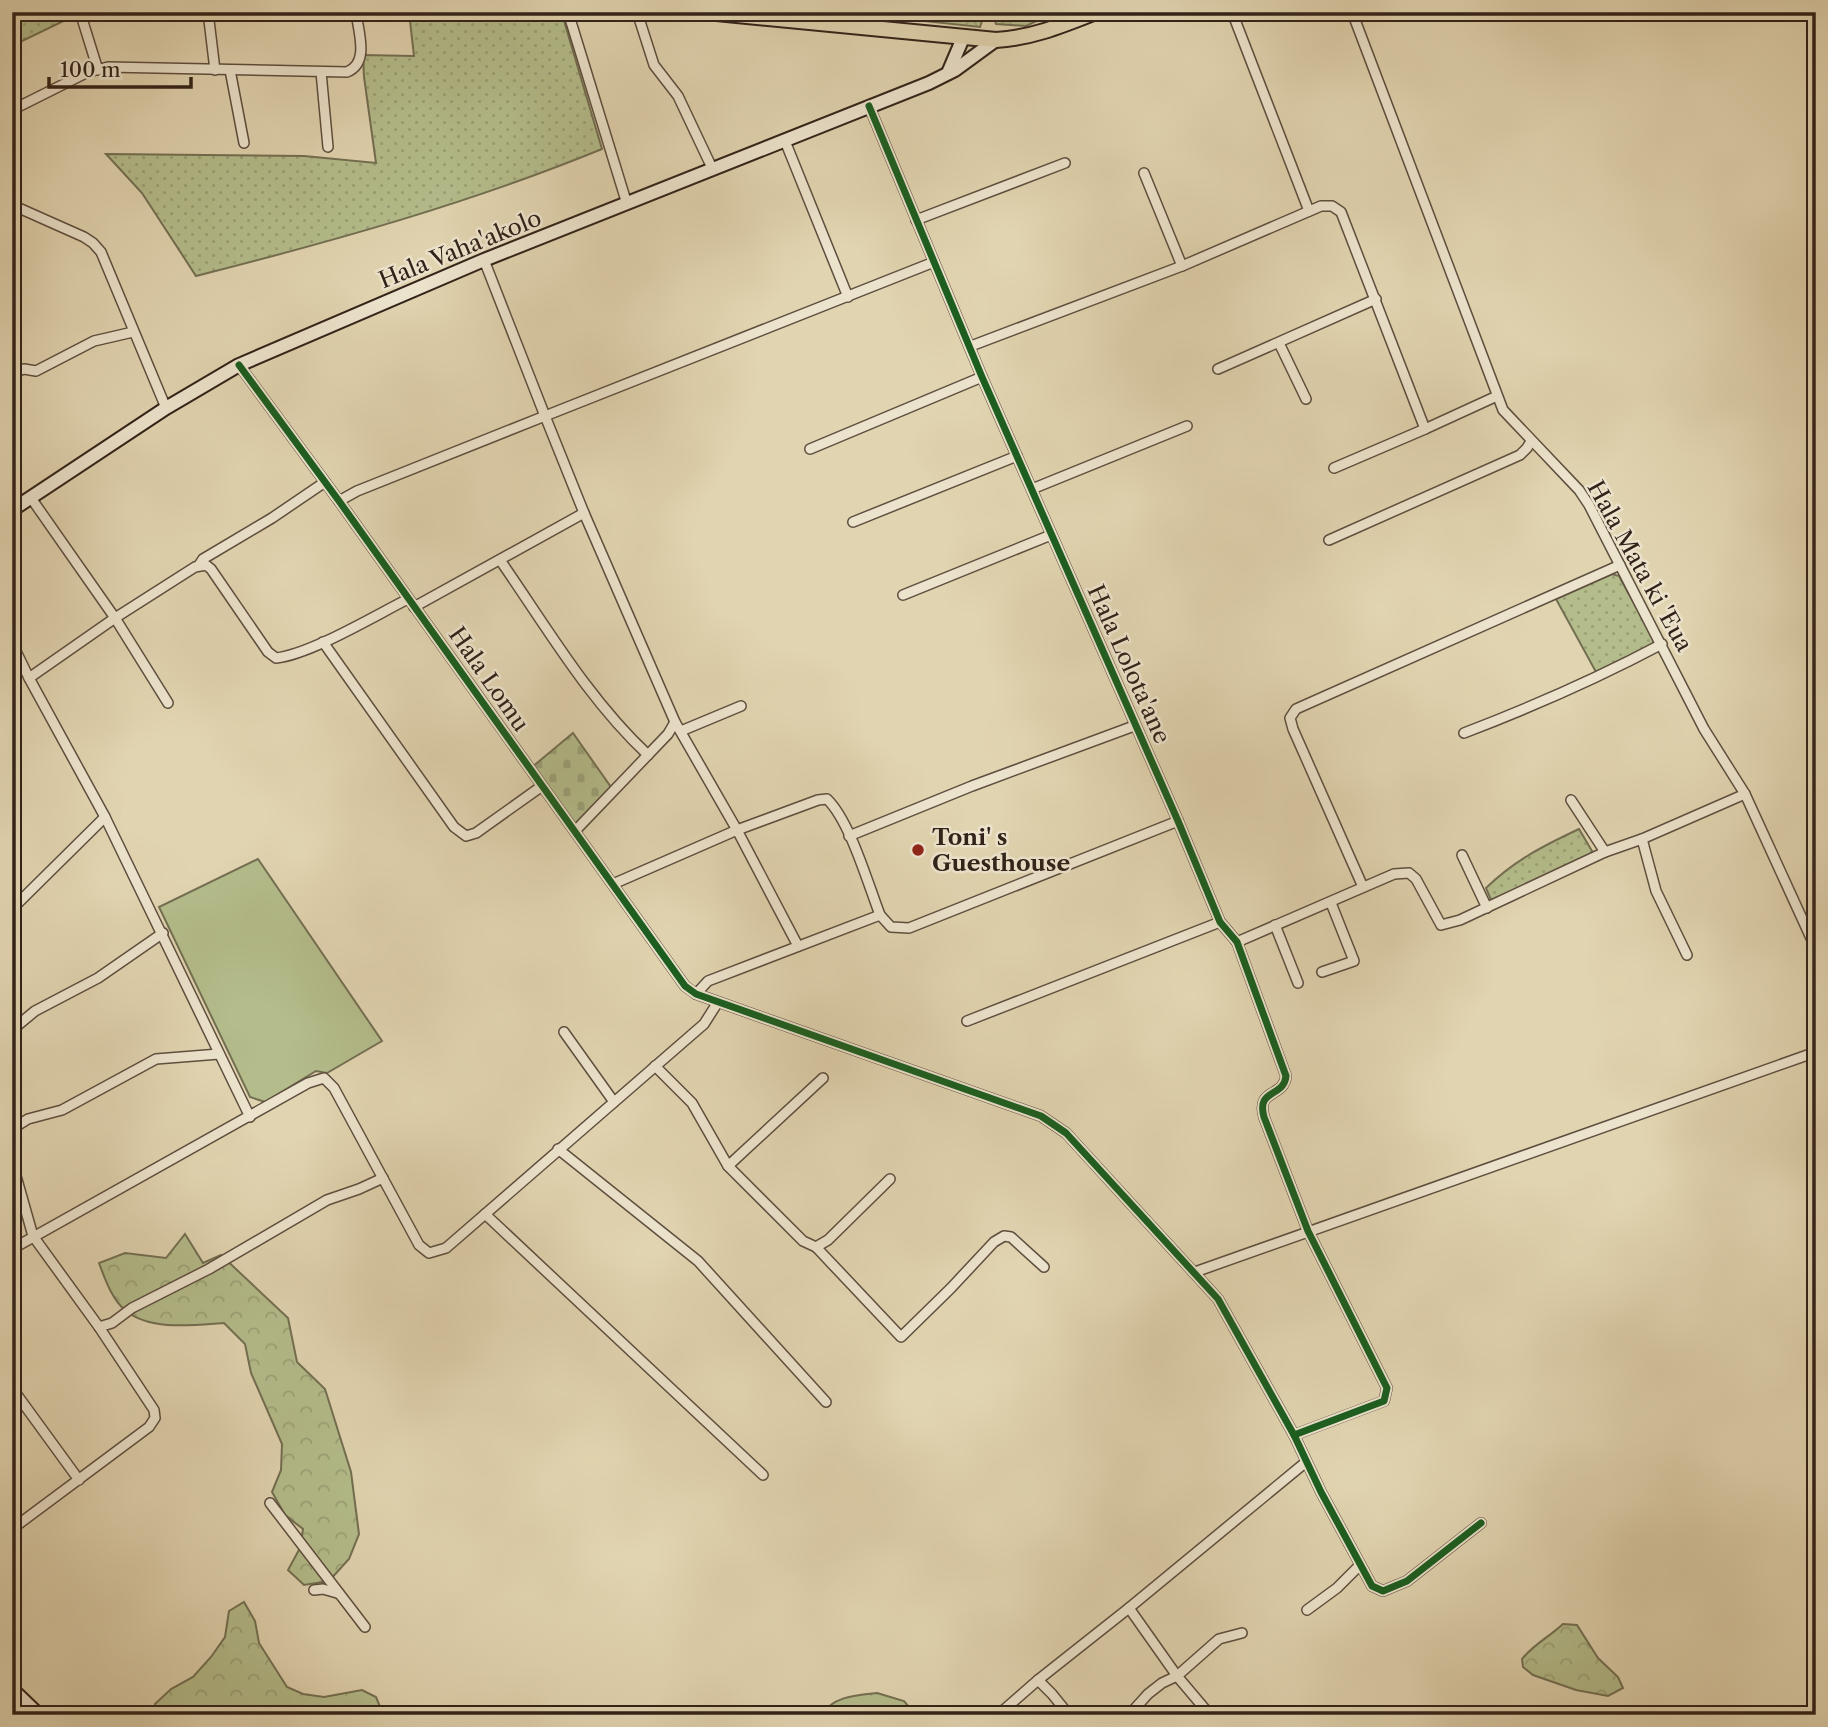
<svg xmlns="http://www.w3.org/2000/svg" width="1828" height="1727" viewBox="0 0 1828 1727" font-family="'Libre Caslon Text',serif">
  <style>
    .green { fill: url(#green-dots); stroke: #736f52; stroke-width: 2 }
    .forest { fill: url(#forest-crowns); stroke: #736f52; stroke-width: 2 }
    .cemetery { fill: url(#cemetery-stones); stroke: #736f52; stroke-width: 2 }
    .pitch { fill: #b4bc8b; stroke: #736f52; stroke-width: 2 }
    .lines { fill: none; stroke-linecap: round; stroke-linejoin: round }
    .street-casing { stroke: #5e4e3f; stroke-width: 12 }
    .secondary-casing { stroke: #322219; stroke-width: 16 }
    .primary-casing { stroke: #322219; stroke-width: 18 }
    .street { stroke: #ece3cc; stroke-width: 9 }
    .secondary { stroke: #ece3cc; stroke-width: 12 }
    .primary { stroke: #e1d4b0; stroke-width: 14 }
    .cycleway-casing { stroke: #ece3cc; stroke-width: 11 }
    .cycleway { stroke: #1b5e20; stroke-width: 7 }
    .poi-dot { fill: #8f2418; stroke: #ece3cc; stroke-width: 2.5 }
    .labels { text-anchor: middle; stroke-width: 5; stroke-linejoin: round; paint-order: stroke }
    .street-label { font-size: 23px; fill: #322219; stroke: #ece3cc }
    .poi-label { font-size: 23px; font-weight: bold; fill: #322219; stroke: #ece3cc; text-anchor: start }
  </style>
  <defs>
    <pattern id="green-dots" width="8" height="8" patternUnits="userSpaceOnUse" patternTransform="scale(1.75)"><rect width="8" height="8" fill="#b4bc8b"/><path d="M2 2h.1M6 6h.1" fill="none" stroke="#9ba177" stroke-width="1.8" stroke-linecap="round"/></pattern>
    <pattern id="forest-crowns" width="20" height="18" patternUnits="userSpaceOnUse" patternTransform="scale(1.75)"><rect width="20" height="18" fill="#b4bc8b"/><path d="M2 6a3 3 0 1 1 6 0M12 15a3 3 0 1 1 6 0" fill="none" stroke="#9ba177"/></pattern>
    <pattern id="cemetery-stones" width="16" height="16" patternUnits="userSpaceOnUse" patternTransform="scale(1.75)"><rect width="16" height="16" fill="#b4bc8b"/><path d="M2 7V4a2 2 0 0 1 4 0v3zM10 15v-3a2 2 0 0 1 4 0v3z" fill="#9ba177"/></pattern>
  </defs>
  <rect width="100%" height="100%" fill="#e1d4b0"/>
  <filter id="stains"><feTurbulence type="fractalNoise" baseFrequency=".00286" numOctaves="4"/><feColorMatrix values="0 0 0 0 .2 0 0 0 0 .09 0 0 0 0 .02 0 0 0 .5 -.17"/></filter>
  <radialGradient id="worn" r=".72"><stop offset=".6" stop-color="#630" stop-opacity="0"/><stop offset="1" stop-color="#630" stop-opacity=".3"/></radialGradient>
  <g class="green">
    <path d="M12,12H75L76,15L12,46Z"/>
    <path d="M409,12H559L562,14L602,149C470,203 334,241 196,276L142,193L106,154L304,156L376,163L364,77L363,55L414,56Z"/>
    <path d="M1612,574L1619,576L1654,640L1652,645L1596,672L1556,599Z"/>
    <path d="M1579,829L1592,851L1590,855L1491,900L1486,888C1515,860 1543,846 1579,829Z"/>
  </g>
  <g class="forest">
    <path d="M840,12H980L982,21L980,27Z"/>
    <path d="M992,12H1038L1041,19L1026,26L996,24Z"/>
    <path d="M185,1234L203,1263L221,1255L288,1318L297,1362L325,1389L351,1472L359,1534L349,1559L329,1581L304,1585L288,1570L300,1548L303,1529L285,1515L272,1492L281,1470L282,1444L251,1373L245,1344L224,1323C194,1325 151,1331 126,1311C112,1300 105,1279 99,1263L125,1253L166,1258Z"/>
    <path d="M244,1602L255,1621L259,1643L287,1687L303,1694L324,1697L362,1690L376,1697L381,1709L379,1715H154L155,1704L171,1689L193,1677L211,1657L225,1637L229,1611Z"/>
    <path d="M1563,1624L1577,1625L1598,1658L1618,1677L1623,1688L1608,1696L1576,1690L1533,1675L1523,1667L1522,1659C1533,1645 1549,1637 1563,1624Z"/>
    <path d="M877,1693L904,1701L916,1715H822C832,1696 858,1695 877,1693Z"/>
  </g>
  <path class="cemetery" d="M573,733L613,790L577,826L531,768Z"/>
  <path class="pitch" d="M258,859L382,1041L327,1073L316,1071L265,1102L250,1097L159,907Z"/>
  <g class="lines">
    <g class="street-casing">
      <g id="street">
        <path d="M80,12L98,70"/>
        <path d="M208,12L215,70"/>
        <path d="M568,12L627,204"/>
        <path d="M637,12L654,65L678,96L713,170"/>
        <path d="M1232,12L1309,211"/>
        <path d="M1352,12L1503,410L1579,490L1589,505L1704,729L1745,794L1816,949"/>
        <path d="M230,70L244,143"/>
        <path d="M321,72L328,147"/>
        <path d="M869,106L982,377L1178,821L1220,922L1237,942L1286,1076C1284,1098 1256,1088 1264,1117L1308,1231L1387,1388L1384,1401L1294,1435"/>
        <path d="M12,110L88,72L108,67L347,72C370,63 358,31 356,12"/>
        <path d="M785,141L848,297"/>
        <path d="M1144,173L1182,266"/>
        <path d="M12,205L84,237L93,243L101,252L166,408"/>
        <path d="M916,220L1065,163"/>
        <path d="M1279,343L1306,399"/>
        <path d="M971,346L1182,266L1321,206H1332L1341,212L1425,429L1497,396"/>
        <path d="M239,365L339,501L685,986L696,994L1041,1116L1066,1133L1218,1299L1294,1435L1321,1492L1372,1586L1383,1591L1407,1581L1481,1523"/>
        <path d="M1218,369L1376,299"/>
        <path d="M12,373L24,369L36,371L94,341L133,332"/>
        <path d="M810,449L982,377"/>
        <path d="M1334,468L1425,429"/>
        <path d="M1032,489L1187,426"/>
        <path d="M31,498L115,618L195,567L206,565L211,569L268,652L276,658C311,654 374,616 408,599"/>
        <path d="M339,501L357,491L545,416L484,260"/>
        <path d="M853,522L1017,456"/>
        <path d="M1329,540L1520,455L1527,448L1531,441"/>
        <path d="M500,560C546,626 588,699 648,755"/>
        <path d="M199,565L203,559L272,518L325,482"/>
        <path d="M903,595L1051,535"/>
        <path d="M414,607L584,513"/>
        <path d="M323,642L454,827L466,836L476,833L542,786"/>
        <path d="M12,643L29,678L105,817L250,1117"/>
        <path d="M29,678L115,618L168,703"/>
        <path d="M681,731L741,706"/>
        <path d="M1464,733C1532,707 1598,678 1662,644"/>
        <path d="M1571,800L1605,852"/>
        <path d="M575,831L668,734L675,722"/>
        <path d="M849,836L972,786L1134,726"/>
        <path d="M1642,839L1656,891L1687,955"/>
        <path d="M1462,855L1487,908"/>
        <path d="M613,884L737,830L798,946"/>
        <path d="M1363,887L1293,729L1290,718L1296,709L1620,565"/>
        <path d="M12,909L105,817"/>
        <path d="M880,915C868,884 850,821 827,799L818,800L737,830L675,722L584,513L545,416L934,262"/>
        <path d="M1275,925L1298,983"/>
        <path d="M1237,942L1394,874L1409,873L1416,879L1441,925L1460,920L1605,852L1642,839L1745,794"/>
        <path d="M1322,972L1354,961L1331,903"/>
        <path d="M696,994L708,981L880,915L891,927L909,928L1178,821"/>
        <path d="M967,1021L1220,922"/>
        <path d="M12,1030L35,1011L98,978L163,933"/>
        <path d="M564,1032L614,1102"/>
        <path d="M655,1066L692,1103L728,1166L803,1241L816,1247L828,1240L890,1179"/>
        <path d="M12,1129L28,1119L62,1110L156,1059L219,1054"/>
        <path d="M558,1149L698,1261L826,1402"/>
        <path d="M12,1162L33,1236L99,1327L154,1410L155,1418L149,1427L12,1529"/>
        <path d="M728,1166L823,1078"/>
        <path d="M485,1214L763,1475"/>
        <path d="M816,1247L901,1337L951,1288L994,1242L1004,1236L1011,1237L1044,1267"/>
        <path d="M12,1249L308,1083L324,1078L334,1088L419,1245L429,1253L446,1248L704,1024L718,1002"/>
        <path d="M1195,1272L1816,1052"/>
        <path d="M99,1327L112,1323L132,1308L209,1269L327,1200L359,1189L383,1178"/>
        <path d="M12,1388L79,1480"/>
        <path d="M270,1503L365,1627"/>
        <path d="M314,1590L323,1589L337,1593"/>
        <path d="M1129,1608L1177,1676L1210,1715"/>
        <path d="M1307,1610L1337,1588L1360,1565"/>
        <path d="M1038,1680L1129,1608L1306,1462"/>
        <path d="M12,1708L21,1698"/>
        <path d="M998,1715L1038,1680L1052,1694L1069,1715"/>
        <path d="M1129,1715L1148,1694L1162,1683L1177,1676L1219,1639L1242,1633"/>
      </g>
    </g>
    <g class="secondary-casing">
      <g id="secondary">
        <path d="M948,73L963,38"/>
        <path d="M12,510L166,408L239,365L484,260L929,83L955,70L996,40"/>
        <path d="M12,1689L39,1715"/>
      </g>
    </g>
    <g class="primary-casing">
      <path id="primary" d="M706,12L996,40C1032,38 1063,25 1096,12"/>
    </g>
    <use href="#street" class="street"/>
    <use href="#secondary" class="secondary"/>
    <use href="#primary" class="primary"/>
    <g class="cycleway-casing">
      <g id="cycleway">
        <path d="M869,106L982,377L1178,821L1220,922L1237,942L1286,1076C1284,1098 1256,1088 1264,1117L1308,1231L1387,1388L1384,1401L1294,1435"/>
        <path d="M239,365L339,501L685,986L696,994L1041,1116L1066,1133L1218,1299L1294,1435L1321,1492L1372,1586L1383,1591L1407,1581L1481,1523"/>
      </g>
    </g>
    <use href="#cycleway" class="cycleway"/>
  </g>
  <circle class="poi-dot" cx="918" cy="850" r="7"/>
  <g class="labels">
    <g class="street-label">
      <text transform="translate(460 249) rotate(-22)" y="8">Hala Vaha'akolo</text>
      <text transform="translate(1640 566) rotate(61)" y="8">Hala Mata ki 'Eua</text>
      <text transform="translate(1129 664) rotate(66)" y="8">Hala Lolota'ane</text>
      <text transform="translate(489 679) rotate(55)" y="8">Hala Lomu</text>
    </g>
    <g class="poi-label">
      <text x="932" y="845">Toni' s<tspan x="932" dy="26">Guesthouse</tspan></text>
    </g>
  </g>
  <rect width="1828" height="1727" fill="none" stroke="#e1d4b0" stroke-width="42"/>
  <rect x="14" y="14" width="1800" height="1699" fill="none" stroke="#322219" stroke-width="3.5"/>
  <rect x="21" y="21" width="1786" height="1685" fill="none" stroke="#322219" stroke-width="2"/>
  <path d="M49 77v10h142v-10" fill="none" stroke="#322219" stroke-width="3.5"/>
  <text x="60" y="77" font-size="21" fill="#322219" stroke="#ece3cc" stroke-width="5" paint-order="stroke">100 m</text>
  <rect width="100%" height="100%" filter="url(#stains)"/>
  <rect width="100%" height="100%" fill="url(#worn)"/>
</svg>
